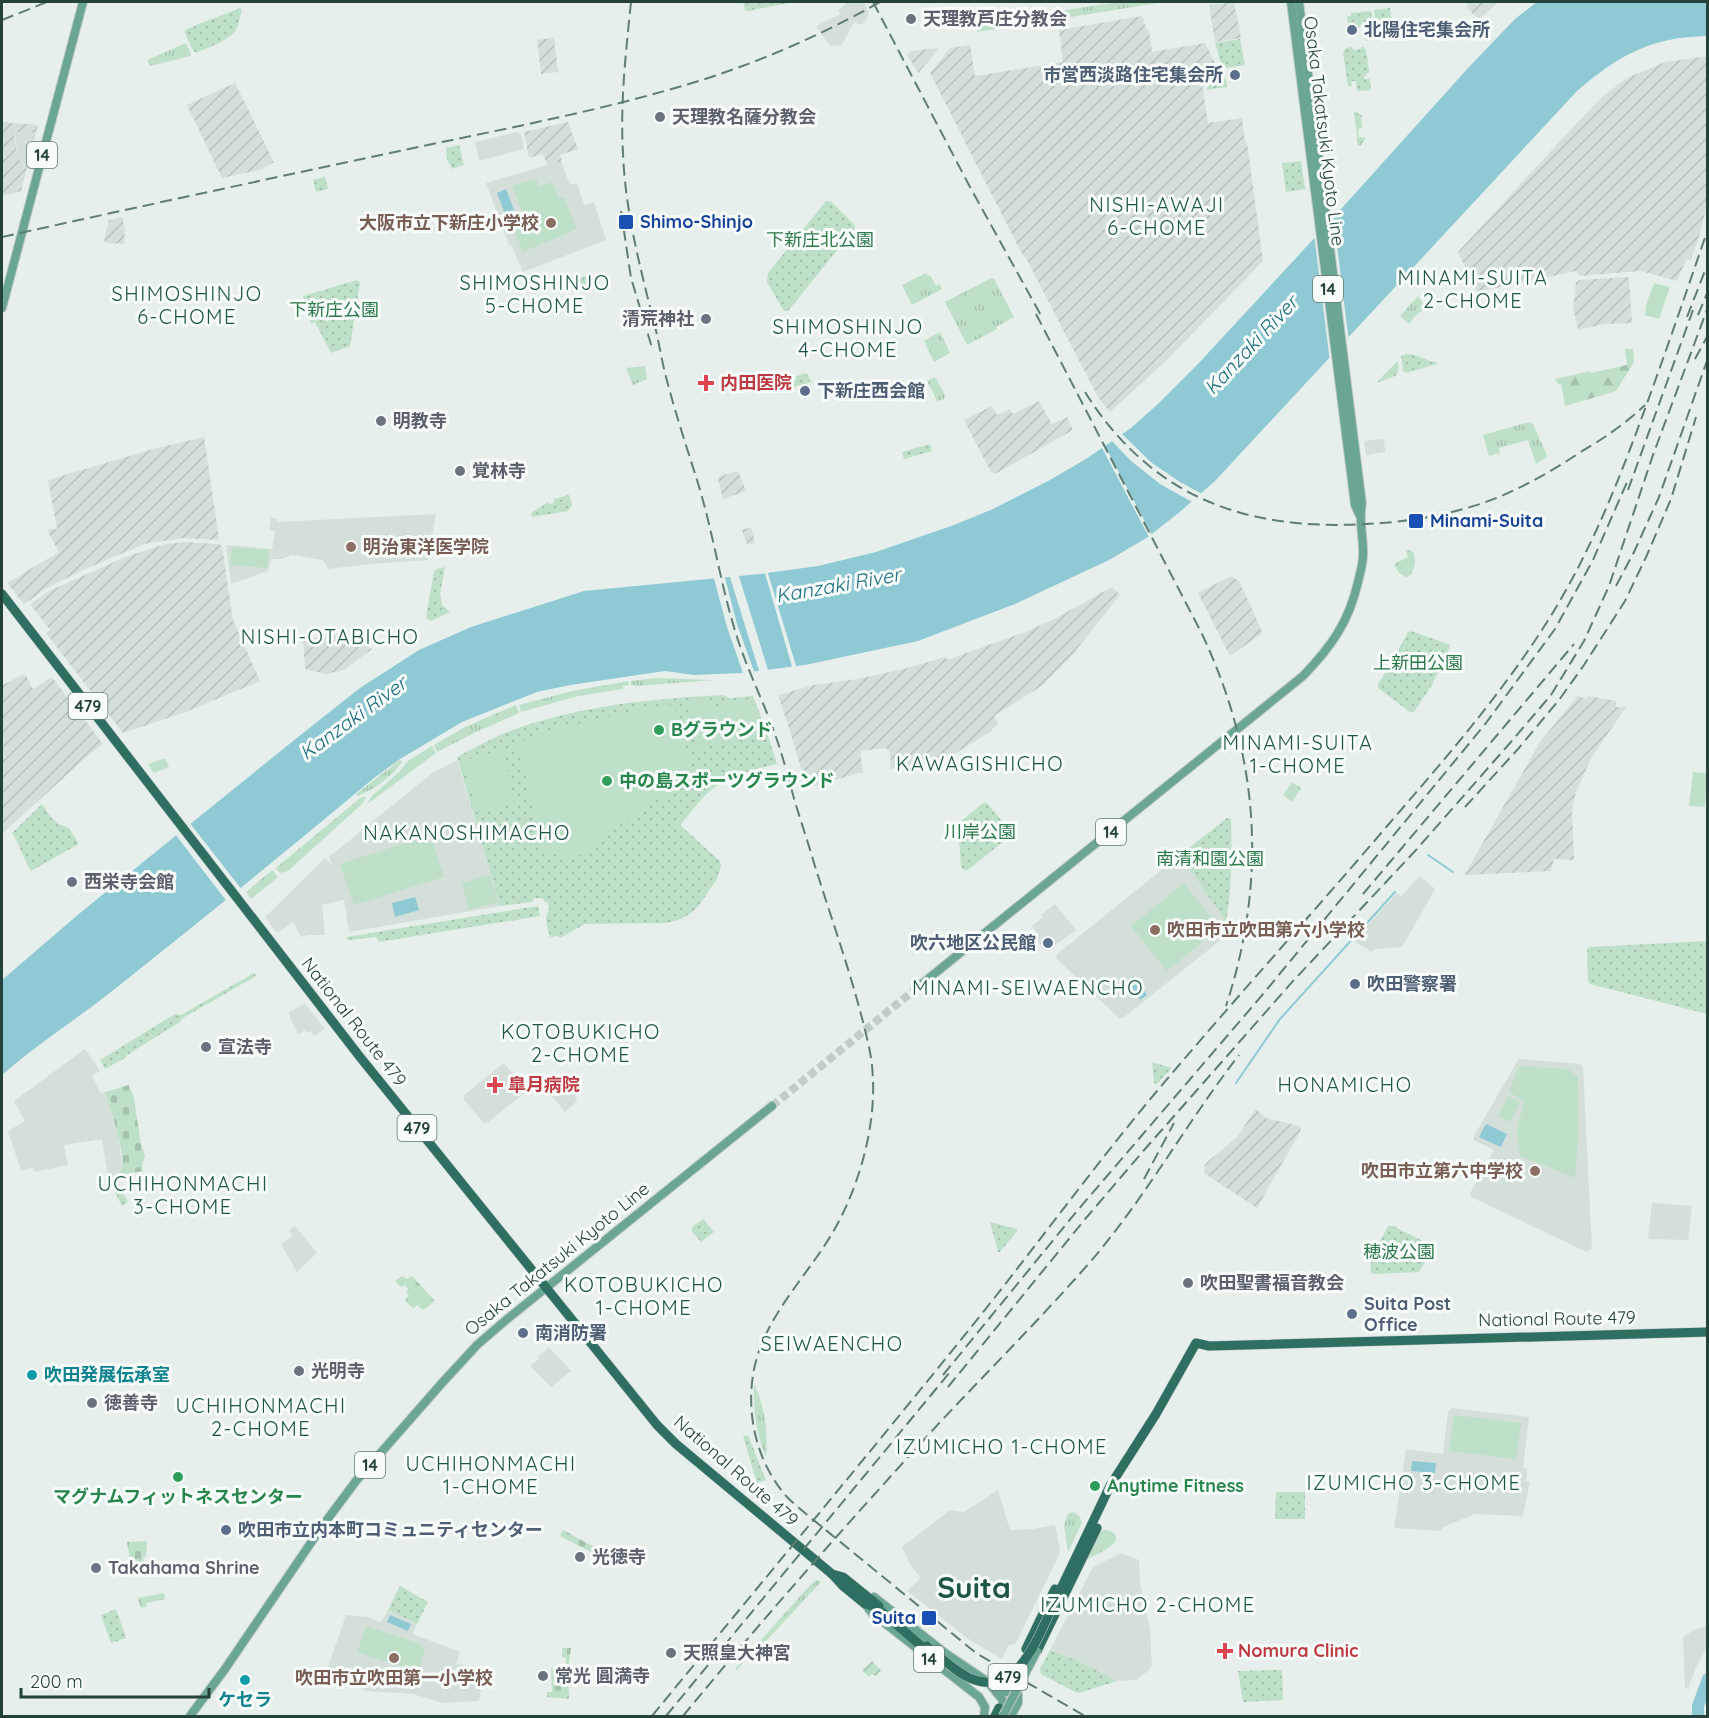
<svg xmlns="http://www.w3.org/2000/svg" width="1709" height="1718" viewBox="0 0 1709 1718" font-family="Quicksand,'Noto Sans JP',sans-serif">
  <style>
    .built { fill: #d4dfda }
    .industrial { fill: url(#industrial-furrows) }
    .grass { fill: url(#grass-tufts) }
    .forest { fill: url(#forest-firs) }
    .cemetery { fill: url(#cemetery-stones) }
    .park { fill: url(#park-dots) }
    .garden { fill: url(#garden-furrows) }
    .pitch { fill: #bfe0c8 }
    .water { fill: #8ec9d4 }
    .pier { fill: #e6efeb }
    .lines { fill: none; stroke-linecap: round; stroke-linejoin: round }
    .stream { stroke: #8ec9d4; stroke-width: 2 }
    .river { stroke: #8ec9d4; stroke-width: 12 }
    .major-tunnel { stroke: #bfccc8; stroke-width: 8; stroke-dasharray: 8 4; stroke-linecap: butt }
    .highway-tunnel { stroke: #bfccc8; stroke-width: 9; stroke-dasharray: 9 4.5; stroke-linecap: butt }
    .major-casing { stroke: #c2cac8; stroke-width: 10 }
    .highway-casing { stroke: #c2cac8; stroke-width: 10 }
    .major { stroke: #6aa596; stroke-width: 8 }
    .highway { stroke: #2f6f62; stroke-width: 9 }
    .rail { stroke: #5f7d75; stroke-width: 2; stroke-dasharray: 12 6; stroke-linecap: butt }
    .major-bridge-casing { stroke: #c2cac8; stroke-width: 10; stroke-linecap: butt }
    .highway-bridge-casing { stroke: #c2cac8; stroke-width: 10; stroke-linecap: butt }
    .major-bridge { stroke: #6aa596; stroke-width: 8 }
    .highway-bridge { stroke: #2f6f62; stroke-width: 9 }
    .worship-dot { fill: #6b7280; stroke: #f7fbf9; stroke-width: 2 }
    .service-dot { fill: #5c6f8a; stroke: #f7fbf9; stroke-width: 2 }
    .transit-dot { fill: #1a4fb4; stroke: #f7fbf9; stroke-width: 2 }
    .education-dot { fill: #8d6e63; stroke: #f7fbf9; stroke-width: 2 }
    .health-dot { fill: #e0444e; stroke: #f7fbf9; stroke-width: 2 }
    .leisure-dot { fill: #2e9e5b; stroke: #f7fbf9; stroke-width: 2 }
    .culture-dot { fill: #0f9aa8; stroke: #f7fbf9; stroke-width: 2 }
    .labels { text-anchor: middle; stroke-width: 6; stroke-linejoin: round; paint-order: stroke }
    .shield { fill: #f7fbf9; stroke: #637a73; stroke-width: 1.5 }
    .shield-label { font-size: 16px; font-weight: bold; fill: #24423a }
    .worship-label { font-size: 18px; font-weight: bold; fill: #5b616d; stroke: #f7fbf9; text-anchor: start }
    .service-label { font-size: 18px; font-weight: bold; fill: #4e5e75; stroke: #f7fbf9; text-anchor: start }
    .street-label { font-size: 18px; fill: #24423a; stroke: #f7fbf9 }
    .transit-label { font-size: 18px; font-weight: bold; fill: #164399; stroke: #f7fbf9; text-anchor: start }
    .education-label { font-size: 18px; font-weight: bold; fill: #785e54; stroke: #f7fbf9; text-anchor: end }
    .park-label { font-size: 18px; fill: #2d7a4b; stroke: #f7fbf9 }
    .health-label { font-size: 18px; font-weight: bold; fill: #be3a42; stroke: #f7fbf9; text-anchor: start }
    .leisure-label { font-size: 18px; font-weight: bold; fill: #27864d; stroke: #f7fbf9; text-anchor: start }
    .culture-label { font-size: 18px; font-weight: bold; fill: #0d838f; stroke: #f7fbf9; text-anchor: start }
    .neighbourhood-label { font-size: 20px; letter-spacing: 1.5px; fill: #1f5548; stroke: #f7fbf9 }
    .water-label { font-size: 20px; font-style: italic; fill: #1c6f80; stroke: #f7fbf9 }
    .town-label { font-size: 30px; font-weight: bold; fill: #1f5548; stroke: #f7fbf9 }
  </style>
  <defs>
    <pattern id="industrial-furrows" width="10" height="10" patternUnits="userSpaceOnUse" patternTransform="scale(1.5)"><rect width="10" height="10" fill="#d4dfda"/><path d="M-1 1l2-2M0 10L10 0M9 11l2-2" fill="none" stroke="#b6c1bc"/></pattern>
    <pattern id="grass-tufts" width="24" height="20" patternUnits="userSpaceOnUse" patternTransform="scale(1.5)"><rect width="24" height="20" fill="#bfe0c8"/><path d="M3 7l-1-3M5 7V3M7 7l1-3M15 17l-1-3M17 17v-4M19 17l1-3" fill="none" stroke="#a4c1ad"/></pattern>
    <pattern id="forest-firs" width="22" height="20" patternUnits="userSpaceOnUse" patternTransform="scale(1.5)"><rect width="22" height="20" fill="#bfe0c8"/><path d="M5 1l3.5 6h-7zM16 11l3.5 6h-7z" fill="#a4c1ad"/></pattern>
    <pattern id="cemetery-stones" width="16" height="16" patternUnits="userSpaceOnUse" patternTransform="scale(1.5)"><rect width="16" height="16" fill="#bfe0c8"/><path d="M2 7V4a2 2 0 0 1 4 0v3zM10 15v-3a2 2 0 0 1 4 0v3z" fill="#a4c1ad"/></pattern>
    <pattern id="park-dots" width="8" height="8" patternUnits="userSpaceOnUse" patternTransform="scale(1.5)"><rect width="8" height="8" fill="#bfe0c8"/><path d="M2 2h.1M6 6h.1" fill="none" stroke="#a4c1ad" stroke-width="1.8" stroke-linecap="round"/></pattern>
    <pattern id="garden-furrows" width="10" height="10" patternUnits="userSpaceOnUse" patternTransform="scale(1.5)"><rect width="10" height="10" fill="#bfe0c8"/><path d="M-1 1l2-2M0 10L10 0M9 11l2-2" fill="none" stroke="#a4c1ad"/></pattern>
  </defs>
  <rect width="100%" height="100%" fill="#e6efeb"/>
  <g class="built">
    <path d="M847,2L864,3L869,12L866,20L862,25L854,22L842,45L830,46L816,26L841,14L838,11Z"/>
    <path d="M15,132L36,133L28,163L18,160Z"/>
    <path d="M518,132L521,134L524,149L479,161L475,142Z"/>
    <path d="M561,161L570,185L577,183L584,205L594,202L606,240L523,272L511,245H509L486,183Z"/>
    <path d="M1384,439L1385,452L1366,455L1364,441Z"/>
    <path d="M436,514L428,560L371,564L328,569L323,560L292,555L282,559H271L268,571L231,584L226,545L272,549L275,532L269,529L271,517L277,519V522Z"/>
    <path d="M457,760L500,906L349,932L344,900L322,905L325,935H308L301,937L293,922L277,933L265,917L325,858L332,865L329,857L431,774Z"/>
    <path d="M1180,855L1226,922L1222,939L1123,1018H1119L1057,959L1056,955Z"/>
    <path d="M1420,876L1435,889L1402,947L1375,949L1372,952L1353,941L1397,893L1401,896Z"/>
    <path d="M1055,904L1076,930L1047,951L1033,937L1037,933L1032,926L1043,917L1041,915Z"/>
    <path d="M305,1004L325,1029L314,1036L311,1031L307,1033L305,1030L298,1034L291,1020L289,1012Z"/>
    <path d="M85,1049L100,1071L92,1076L101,1093L105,1092L119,1137L122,1169L120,1175L108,1177L102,1139L64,1145L68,1165L34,1172L33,1168L21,1171L8,1131L25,1121L14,1101Z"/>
    <path d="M1520,1059L1580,1064L1583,1067L1592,1249L1587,1252L1471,1197L1470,1193L1494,1150L1474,1140V1136L1518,1060Z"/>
    <path d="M504,1063L527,1091L487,1123L483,1122L464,1100V1095Z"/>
    <path d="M554,1076H558L577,1098L576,1102L565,1112L543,1085Z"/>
    <path d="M1652,1203L1692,1206L1688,1240L1648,1239Z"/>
    <path d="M295,1226L317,1253L297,1272L281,1244L293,1236L289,1230Z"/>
    <path d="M549,1347L571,1371L551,1387L530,1366L539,1359L538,1357Z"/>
    <path d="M1452,1408L1529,1417L1523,1468L1527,1469L1526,1481L1530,1482L1523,1516L1475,1514L1443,1527L1440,1531L1394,1528L1406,1449L1443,1454L1448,1412Z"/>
    <path d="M998,1490L1010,1530L1033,1529L1055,1525L1060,1550L1058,1557L1016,1643L1008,1646L1002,1659L967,1638L907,1591L921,1578L910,1564L902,1547L950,1510L964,1512Z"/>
    <path d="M1121,1553L1139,1560L1140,1582L1150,1629L1152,1666L1149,1670L1136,1680L1117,1681L1075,1659L1069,1658L1050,1650L1093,1567Z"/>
    <path d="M388,1610L417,1624L413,1634L460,1652L456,1664L482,1668L480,1698L478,1701L443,1703L413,1694L366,1691L327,1670L346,1615L368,1617L381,1622Z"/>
    <path d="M1707,1625V1647L1696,1667L1688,1689L1685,1688L1683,1637L1694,1630Z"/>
  </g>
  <g class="industrial">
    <path d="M1234,2L1241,38L1215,42L1209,5Z"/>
    <path d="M1467,2H1498L1479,19L1468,9Z"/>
    <path d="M1142,16L1147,30H1149L1152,52L1205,43L1220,73L1202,83L1208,123L1242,118L1245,141L1247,142L1263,261L1166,361L1110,412L1098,397L1028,262L1020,250L930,73L950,48L970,45L975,76L1063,62L1059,30Z"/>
    <path d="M552,38L554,39L558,72L541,74L537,40Z"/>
    <path d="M937,48L938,49L920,71L919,74L907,55L911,51Z"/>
    <path d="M1701,57H1708L1707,205L1699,238L1691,259L1686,260L1677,281L1641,271L1579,276L1576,271L1477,292L1458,252L1574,126L1603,96L1627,78L1665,62Z"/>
    <path d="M235,83L274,162L260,170L222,178L187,105Z"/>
    <path d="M2,122L38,125L36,133L14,132L18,160L28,163L21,191L2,196Z"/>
    <path d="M568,122L578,149L560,155L562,161L547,165L543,154L529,158L524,132Z"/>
    <path d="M122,217L125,230L124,244L106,243L104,240L109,220Z"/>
    <path d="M1627,277L1629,278L1632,323L1605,324L1578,330L1573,307L1576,282L1580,280Z"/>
    <path d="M1039,401L1052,424L1067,417L1073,430L995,474L991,472L964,420L992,406L997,415L1010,409L1013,414Z"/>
    <path d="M204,437L219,538L218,540L183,538L144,544L81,571L47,588L24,604L7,583L59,552L47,530L57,529L48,480L153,449Z"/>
    <path d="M738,471L746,491L723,499L718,479L720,476Z"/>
    <path d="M751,527L755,543L747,544L742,530Z"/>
    <path d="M184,542L219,544L222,546L233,620L260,681L183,713L123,733L46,633L50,630L30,604L49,591L125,557L166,544Z"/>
    <path d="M1231,576L1239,581L1262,631L1261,634L1230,656L1198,593Z"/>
    <path d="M1112,587L1120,595L1072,655L1043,685L994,716L998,725L993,728L992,731L954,754H946L942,760L922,765L889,769L891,764L889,751L886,748L860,751L863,772L807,788L789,728L778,695L814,685L858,679L903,669L946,657L947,660L1028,631L1056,618Z"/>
    <path d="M343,634L372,649L344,670L326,674L305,669L303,639Z"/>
    <path d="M25,674L33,689L52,677L103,744L84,759L2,834V685Z"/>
    <path d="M1578,696L1586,699L1588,696L1616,701V707H1626L1591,758L1576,792L1572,810L1574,860L1554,859L1551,871L1466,875L1465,874L1540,742Z"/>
    <path d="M1256,1109L1266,1118L1300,1126L1301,1130L1257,1208L1204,1173L1205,1164L1237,1137Z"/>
  </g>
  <g class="grass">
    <path d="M1118,2H1164L977,32L982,23Z"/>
    <path d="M186,43L191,54L190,56L150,66L147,60Z"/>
    <path d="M1354,111L1363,116L1361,118L1362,128L1358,129L1359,137L1366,138L1360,146L1358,145Z"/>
    <path d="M926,273L928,276L930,275L936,286L940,284L942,289L912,305L902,285Z"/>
    <path d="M588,275L594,286L577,287L575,280Z"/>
    <path d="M991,278L994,279L1014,317L996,327L997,329L967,345L945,302Z"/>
    <path d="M1418,296L1426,308L1415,316L1409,324L1400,316Z"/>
    <path d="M940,332L950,353L934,362L924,341Z"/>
    <path d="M645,366L647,379L633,385L626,368Z"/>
    <path d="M935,377L945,395L944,399L937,401L927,381Z"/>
    <path d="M1529,422L1533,424L1547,455L1546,458L1536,464L1528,440L1499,448L1500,453L1489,456L1483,435Z"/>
    <path d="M1406,550H1410L1414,553L1415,563L1412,574L1406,577L1399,573L1394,564L1408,557Z"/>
    <path d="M656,678L714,680L638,686L631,685V681Z"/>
    <path d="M628,681L629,685L623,686V689L578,696L521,712L519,705L572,691Z"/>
    <path d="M516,705L519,713L474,733L437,752L434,745L465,727Z"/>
    <path d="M432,746L436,753L366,805L373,795L399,772L408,761Z"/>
    <path d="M165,758L169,767L154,773L148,764Z"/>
    <path d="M400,760L402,762C390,779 376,788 358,796L356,794Z"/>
    <path d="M1292,782L1301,788L1292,802L1283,795Z"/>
    <path d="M363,797H366L362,804L288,871L280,873L276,869L277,867L359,799Z"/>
    <path d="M271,871H273L278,877L251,899L246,892Z"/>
    <path d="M754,1384C765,1406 768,1433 766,1457C756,1433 753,1410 754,1384Z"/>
    <path d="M1072,1512C1079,1514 1080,1517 1082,1523L1068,1552L1064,1525L1068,1514Z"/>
    <path d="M1103,1530C1113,1529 1121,1537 1112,1545C1105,1551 1092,1557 1085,1560L1099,1533Z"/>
    <path d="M816,1580L821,1582L765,1642L748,1657L737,1670L735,1669L812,1583L813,1584Z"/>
  </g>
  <g class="forest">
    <path d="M1625,349H1633L1634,362L1616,391L1565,406L1561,384H1558L1555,379L1590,371V373L1627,365Z"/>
    <path d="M402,1276L407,1279L412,1276L435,1301L423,1310L418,1305L413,1308L405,1301L409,1295L406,1292L408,1289L405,1285L401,1287L395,1281Z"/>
  </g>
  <g class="cemetery">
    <path d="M129,1085L134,1098L140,1139L145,1157L142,1165L143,1171L120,1175C128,1154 111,1113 105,1092Z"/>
    <path d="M563,1530L598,1549L595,1554L560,1536Z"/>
    <path d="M147,1541L146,1556L143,1557L146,1573L133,1576L127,1542Z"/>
    <path d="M164,1593L165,1599L146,1603L147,1606L141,1608L138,1598Z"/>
    <path d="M562,1648H571L568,1671L569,1699L547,1697V1692H552L551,1668H560V1666H566V1658L562,1657Z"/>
  </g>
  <g class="park">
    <path d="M743,2H794L748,11L745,10Z"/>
    <path d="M240,8L242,10C240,16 239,24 236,30C230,40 207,48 196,53L192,49L185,33V30C203,22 221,16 240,8Z"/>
    <path d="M1390,8L1394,37L1378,39L1374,10Z"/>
    <path d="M1371,11L1374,36L1370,40L1366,41L1365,37L1370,32L1368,26L1364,24L1360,25L1356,33L1355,22L1348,23L1347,16H1351V13Z"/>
    <path d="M1240,39L1245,65L1225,68L1221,63L1215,43Z"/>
    <path d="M1362,46L1366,49L1369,70V72L1364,76V79H1370L1371,90L1357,91L1356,81H1351L1352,86H1348L1343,52L1346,48L1352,47L1354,50L1361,49Z"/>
    <path d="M1223,77L1226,80L1227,87L1206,90L1211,82Z"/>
    <path d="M459,145L464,165L452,169L447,159L446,148Z"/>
    <path d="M1301,161L1305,189L1286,192L1282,163Z"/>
    <path d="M325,177L328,189L316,192L313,180Z"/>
    <path d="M826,201H830L854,224L855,228L788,311H784L767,282L768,273Z"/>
    <path d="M357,280L360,283L350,346L331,353L315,322L311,324L303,296Z"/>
    <path d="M1406,354C1417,353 1425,361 1436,362L1437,364L1406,373L1403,371L1401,356Z"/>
    <path d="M1398,361C1400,380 1393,375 1378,383L1377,382Z"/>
    <path d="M806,373L812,382L789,388L788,382L796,380V376Z"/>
    <path d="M930,444L932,451L904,459L902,452Z"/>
    <path d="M569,495L572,505L568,511L532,517L531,513L548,502L549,504L554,503V499Z"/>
    <path d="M445,567L440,595L442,605L450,612L431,621L426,618L434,571L437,569Z"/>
    <path d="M1411,631L1448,644L1450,647L1432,685L1414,712H1410L1378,688V684L1391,664L1408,632Z"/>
    <path d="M723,695L729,698L753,696L766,730L777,764C755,769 730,775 711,790C700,799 690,814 680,825L720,861L721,866L717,879L700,904L693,912L681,919L667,923L585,924L560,938L558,936L550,937C548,929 543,917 549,910L548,902L546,903L542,898H534L532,902L500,906L457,757C472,749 487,741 502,734C573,706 649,699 723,695Z"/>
    <path d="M983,803H987L1011,832L1010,836L968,870H964L961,867L958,824Z"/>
    <path d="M42,804L50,816L58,824L69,828L79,844L31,871C23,858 20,845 12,833Z"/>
    <path d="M1227,818L1231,819C1232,854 1232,887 1226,922L1180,855Z"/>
    <path d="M538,906L540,916L379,942L376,937L348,940L346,937Z"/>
    <path d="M1707,941V1014L1590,984L1588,981L1587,949L1589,947Z"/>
    <path d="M254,973L256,976L183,1018L180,1022L127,1055L125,1058L105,1069L100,1060L175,1014L181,1015Z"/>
    <path d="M1152,1062L1172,1068L1157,1084L1154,1083Z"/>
    <path d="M117,1181L128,1202L122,1206L110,1183Z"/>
    <path d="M703,1219L714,1232L701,1242L692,1231V1227Z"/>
    <path d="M990,1222L1017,1229V1231L1000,1252H998Z"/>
    <path d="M1388,1226H1393L1431,1245L1433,1248L1419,1272L1373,1274L1370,1271L1372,1257Z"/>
    <path d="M748,1435L766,1480L757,1483L743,1436Z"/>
    <path d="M1276,1492H1305V1519H1275Z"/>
    <path d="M400,1586L428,1602L417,1624L388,1610Z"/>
    <path d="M116,1609L126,1638L111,1643L101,1615Z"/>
    <path d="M1050,1650L1069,1658L1075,1659L1117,1681L1079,1693L1075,1692L1041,1674L1040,1669Z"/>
    <path d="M1282,1670L1283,1700L1243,1702L1238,1671Z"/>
  </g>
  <path class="garden" d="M872,1661L881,1670L876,1676L872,1674L869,1677L862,1670Z"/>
  <g class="pitch">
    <path d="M536,179L539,187L552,182L559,199L564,197L577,229L523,252L512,225L525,219L512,186Z"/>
    <path d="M1654,283L1670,287L1659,319L1645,315L1646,305Z"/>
    <path d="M232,547L269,550L267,568L230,565Z"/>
    <path d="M704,697L708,709L752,698L761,734L698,749L687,701Z"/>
    <path d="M668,704L675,709L691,767L692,777C681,789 669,797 654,800L575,858L570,860L543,849L538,824L519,751L518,745L524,741L567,726Z"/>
    <path d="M501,750L512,786L510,787L514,800L512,803L478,813L463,761Z"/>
    <path d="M1693,772L1707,773L1705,807L1689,806Z"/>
    <path d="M415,840L433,843L444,877L354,905L340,864Z"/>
    <path d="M490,875L498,902L469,910L462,883Z"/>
    <path d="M1184,883L1214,921L1213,933L1167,971L1131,926Z"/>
    <path d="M1519,1066L1568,1069L1578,1077V1139L1575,1178L1520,1156L1517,1130L1524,1101L1509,1092Z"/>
    <path d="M1508,1096L1520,1102L1510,1122L1498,1116Z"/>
    <path d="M1454,1415L1521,1423L1516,1459L1449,1451Z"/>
    <path d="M366,1626L418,1643L425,1650L418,1672L357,1652Z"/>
  </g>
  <g class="water">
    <path d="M1537,2H1707V36C1651,37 1619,55 1577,91L1215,481L1181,511L1148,537L1109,560L1015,604L918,641L805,665L742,673L694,675L665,671L570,685L537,692L462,722L400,759L374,778C287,851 199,922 111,992C75,1020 36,1045 2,1075V980L80,913L298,737L360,688L419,650L471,627L584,591L760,574L818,566L876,552L954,525L993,509L1050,480L1086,459L1131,428L1158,404L1197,365L1333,218L1469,67L1515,19Z"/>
    <path d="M506,189L514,210L505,214L497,193Z"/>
    <path d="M415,897L419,910L395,917L392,903Z"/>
    <path d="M1133,976L1147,995L1140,1000L1125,982Z"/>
    <path d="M1486,1124L1507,1134L1501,1147L1479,1137Z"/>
    <path d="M1412,1461L1436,1463L1435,1473L1411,1471Z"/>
    <path d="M390,1615L411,1624L408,1631L387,1622Z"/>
  </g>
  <g class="pier">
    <path d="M1333,213L1349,342L1330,362L1314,234Z"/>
    <path d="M1120,432L1152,463L1180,482L1204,495L1194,503L1160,484L1131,461L1110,439Z"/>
    <path d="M1104,444L1153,537L1150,539L1101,446Z"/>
    <path d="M764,570H767L797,669L793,670Z"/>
    <path d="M738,573L769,673L760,674L729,574Z"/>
    <path d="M724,574L737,624L755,674L744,676L727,627L713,575Z"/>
    <path d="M189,822L243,891L228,903L175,834Z"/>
  </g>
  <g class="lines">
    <g class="stream">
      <path d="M1428,855L1453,872"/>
      <path d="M1236,1083L1280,1019L1395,892"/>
    </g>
    <path class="river" d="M1698,1716V1706L1708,1679"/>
    <path class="major-tunnel" d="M772,1106L918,987"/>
    <path class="highway-tunnel" d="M1004,1698L1018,1667"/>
    <g class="major-casing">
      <g id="major">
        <path d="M1291,2L1355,505L1359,514"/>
        <path d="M2,308L83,2"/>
        <path d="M918,987L1303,676C1331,647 1349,622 1358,582C1360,573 1363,564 1363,555C1364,537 1358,521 1362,504L1299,2"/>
        <path d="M874,1597L945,1653L988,1682L1002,1699L1005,1709V1716"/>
        <path d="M865,1604L872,1613L979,1697L985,1707L984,1716"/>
        <path d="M997,1693L1015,1691L1018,1694V1703L1011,1716"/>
        <path d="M190,1716L225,1669L321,1528L356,1481L442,1383L477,1345L506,1320L772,1106"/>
      </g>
    </g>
    <g class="highway-casing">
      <g id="highway">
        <path d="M2,594L360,1057L657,1425L676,1444L832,1574L843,1586L865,1604L876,1607L925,1649"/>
        <path d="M832,1574L843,1577L879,1606"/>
        <path d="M1056,1599L1110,1486L1156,1414L1196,1343L1209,1346L1708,1332"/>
        <path d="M1026,1649L1055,1589"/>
        <path d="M1037,1651L1097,1528"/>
        <path d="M995,1716L999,1708"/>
      </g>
    </g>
    <use href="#major" class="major"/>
    <use href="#highway" class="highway"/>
    <g class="rail">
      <path d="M631,2C626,51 620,103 623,153C625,207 638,259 651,311C657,331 660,352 665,373C674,409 686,445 697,480C714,534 721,590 739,643C750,676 766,707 777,740C784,760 789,781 795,802C801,822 808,842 814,863C833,924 855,984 869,1047C882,1107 863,1180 833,1232C813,1266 785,1296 767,1332C740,1384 748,1453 787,1497C793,1503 799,1508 805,1513L976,1653L1085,1716"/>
      <path d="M873,2L970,187L1043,319"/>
      <path d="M2,20L47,2"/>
      <path d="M621,211L631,278L653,351"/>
      <path d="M2,237C142,206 282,176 423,146C509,128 597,111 682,86C751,66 818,37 880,2"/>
      <path d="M1036,314L1202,634C1259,755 1268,878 1226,1006"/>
      <path d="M1698,315L1708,291"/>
      <path d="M1687,317L1708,263"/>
      <path d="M1695,359L1708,335"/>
      <path d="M1085,392C1151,497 1245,531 1366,524C1410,522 1457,514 1499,497C1527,485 1554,470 1579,453C1603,439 1625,424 1645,405"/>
      <path d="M1628,490L1693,310"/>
      <path d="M1616,586L1634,552L1659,497L1708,358"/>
      <path d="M1465,807L1518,749L1559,700L1584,665L1625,601L1647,555L1671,499L1696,417"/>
      <path d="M1363,894L1574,644"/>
      <path d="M1144,1179L1174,1123"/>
      <path d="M943,1375L1077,1211L1264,993L1486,723L1555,629L1593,560L1628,480"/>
      <path d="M948,1387L1086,1218L1145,1149L1294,980L1416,850L1510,743L1551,695L1584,641L1609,586L1653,455L1708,307"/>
      <path d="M652,1716C765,1578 880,1441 992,1301C1047,1231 1100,1159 1157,1091C1233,1001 1312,914 1388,825C1444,760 1501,695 1547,622C1592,551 1622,473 1650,395C1670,340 1689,284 1708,229"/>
      <path d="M666,1716L950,1372"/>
      <path d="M683,1716C766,1615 853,1517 942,1420C992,1367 1043,1316 1091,1261C1146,1197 1187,1122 1239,1055"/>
    </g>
    <g class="major-bridge-casing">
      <path id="major-bridge" d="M1003,1716L1037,1651"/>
    </g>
    <g class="highway-bridge-casing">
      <path id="highway-bridge" d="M927,1646C941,1657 955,1672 972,1679C1020,1698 1040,1631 1056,1599"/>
    </g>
    <use href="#major-bridge" class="major-bridge"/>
    <use href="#highway-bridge" class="highway-bridge"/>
  </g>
  <g class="worship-dot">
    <circle cx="911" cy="19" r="6"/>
    <circle cx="660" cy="117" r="6"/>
    <circle cx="706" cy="319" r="6"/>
    <circle cx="381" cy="421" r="6"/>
    <circle cx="460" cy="471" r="6"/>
    <circle cx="72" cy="882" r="6"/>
    <circle cx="206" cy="1047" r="6"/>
    <circle cx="1188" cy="1283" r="6"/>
    <circle cx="299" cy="1371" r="6"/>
    <circle cx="92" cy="1403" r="6"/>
    <circle cx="580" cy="1557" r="6"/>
    <circle cx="96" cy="1568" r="6"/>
    <circle cx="671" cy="1653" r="6"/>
    <circle cx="543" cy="1676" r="6"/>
  </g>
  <g class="service-dot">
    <circle cx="1352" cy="30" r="6"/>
    <circle cx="1235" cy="75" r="6"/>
    <circle cx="805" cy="391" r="6"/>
    <circle cx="1048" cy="943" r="6"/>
    <circle cx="1355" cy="984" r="6"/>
    <circle cx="1352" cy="1314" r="6"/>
    <circle cx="523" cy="1333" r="6"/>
    <circle cx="226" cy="1530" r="6"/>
  </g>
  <g class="transit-dot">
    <rect x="618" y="214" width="16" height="16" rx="3"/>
    <rect x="1408" y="513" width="16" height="16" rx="3"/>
    <rect x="921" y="1610" width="16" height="16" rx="3"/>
  </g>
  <g class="education-dot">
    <circle cx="551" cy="223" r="6"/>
    <circle cx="351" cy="547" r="6"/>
    <circle cx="1155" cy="930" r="6"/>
    <circle cx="1535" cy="1171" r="6"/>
    <circle cx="394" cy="1658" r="6"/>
  </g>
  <g class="health-dot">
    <path d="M703 374h6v6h6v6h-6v6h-6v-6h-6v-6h6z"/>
    <path d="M492 1076h6v6h6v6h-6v6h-6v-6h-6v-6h6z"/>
    <path d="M1222 1642h6v6h6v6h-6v6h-6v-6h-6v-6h6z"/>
  </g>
  <g class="leisure-dot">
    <circle cx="659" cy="730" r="6"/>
    <circle cx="607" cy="781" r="6"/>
    <circle cx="178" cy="1477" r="6"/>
    <circle cx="1095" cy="1486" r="6"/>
  </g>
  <g class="culture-dot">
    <circle cx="32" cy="1375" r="6"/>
    <circle cx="245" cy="1680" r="6"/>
  </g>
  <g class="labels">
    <g class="shield">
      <rect x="27" y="142" width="30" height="26" rx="4.5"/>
      <rect x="1313" y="276" width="30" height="26" rx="4.5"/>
      <rect x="68.5" y="693" width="39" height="26" rx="4.5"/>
      <rect x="1096" y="819" width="30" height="26" rx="4.5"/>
      <rect x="397.5" y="1115" width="39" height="26" rx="4.5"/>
      <rect x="355" y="1452" width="30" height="26" rx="4.5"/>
      <rect x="914" y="1646" width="30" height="26" rx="4.5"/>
      <rect x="988.5" y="1664" width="39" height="26" rx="4.5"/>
    </g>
    <g class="shield-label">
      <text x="42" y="161">14</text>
      <text x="1328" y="295">14</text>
      <text x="88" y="712">479</text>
      <text x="1111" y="838">14</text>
      <text x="417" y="1134">479</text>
      <text x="370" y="1471">14</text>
      <text x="929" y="1665">14</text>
      <text x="1008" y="1683">479</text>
    </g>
    <g class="worship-label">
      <text x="923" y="25">天理教芦庄分教会</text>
      <text x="672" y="123">天理教名薩分教会</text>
      <text x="694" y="325" text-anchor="end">清荒神社</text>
      <text x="393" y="427">明教寺</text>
      <text x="472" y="477">覚林寺</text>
      <text x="84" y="888">西栄寺会館</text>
      <text x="218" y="1053">宣法寺</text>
      <text x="1200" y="1289">吹田聖書福音教会</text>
      <text x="311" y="1377">光明寺</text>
      <text x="104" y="1409">徳善寺</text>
      <text x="592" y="1563">光徳寺</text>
      <text x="108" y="1574">Takahama Shrine</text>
      <text x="683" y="1659">天照皇大神宮</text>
      <text x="555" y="1682">常光 圓満寺</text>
    </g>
    <g class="service-label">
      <text x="1364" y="36">北陽住宅集会所</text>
      <text x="1223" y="81" text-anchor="end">市営西淡路住宅集会所</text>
      <text x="817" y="397">下新庄西会館</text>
      <text x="1036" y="949" text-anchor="end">吹六地区公民館</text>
      <text x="1367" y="990">吹田警察署</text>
      <text x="1364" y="1310">Suita Post<tspan x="1364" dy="21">Office</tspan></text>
      <text x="535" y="1339">南消防署</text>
      <text x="238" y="1536">吹田市立内本町コミュニティセンター</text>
    </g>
    <g class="street-label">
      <text transform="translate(1324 131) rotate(83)" y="6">Osaka Takatsuki Kyoto Line</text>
      <text transform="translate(354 1022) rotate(52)" y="6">National Route 479</text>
      <text transform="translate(557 1259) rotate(-39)" y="6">Osaka Takatsuki Kyoto Line</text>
      <text transform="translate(1557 1319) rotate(-1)" y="6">National Route 479</text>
      <text transform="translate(736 1471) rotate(41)" y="6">National Route 479</text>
    </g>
    <g class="transit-label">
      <text x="640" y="228">Shimo-Shinjo</text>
      <text x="1430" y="527">Minami-Suita</text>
      <text x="916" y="1624" text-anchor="end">Suita</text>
    </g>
    <g class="education-label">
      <text x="539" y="229">大阪市立下新庄小学校</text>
      <text x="363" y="553" text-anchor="start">明治東洋医学院</text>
      <text x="1167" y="936" text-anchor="start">吹田市立吹田第六小学校</text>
      <text x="1523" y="1177">吹田市立第六中学校</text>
      <text x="394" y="1684" text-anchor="middle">吹田市立吹田第一小学校</text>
    </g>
    <g class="park-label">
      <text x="820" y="246">下新庄北公園</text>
      <text x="334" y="316">下新庄公園</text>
      <text x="1418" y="669">上新田公園</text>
      <text x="980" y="838">川岸公園</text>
      <text x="1210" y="865">南清和園公園</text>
      <text x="1399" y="1258">穂波公園</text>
    </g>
    <g class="health-label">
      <text x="720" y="389">内田医院</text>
      <text x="508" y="1091">皐月病院</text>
      <text x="1238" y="1657">Nomura Clinic</text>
    </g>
    <g class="leisure-label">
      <text x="671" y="736">Bグラウンド</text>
      <text x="619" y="787">中の島スポーツグラウンド</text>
      <text x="1107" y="1492">Anytime Fitness</text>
      <text x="178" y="1503" text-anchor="middle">マグナムフィットネスセンター</text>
    </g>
    <g class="culture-label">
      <text x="44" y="1381">吹田発展伝承室</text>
      <text x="245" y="1706" text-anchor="middle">ケセラ</text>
    </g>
    <g class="neighbourhood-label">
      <text x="1157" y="212">NISHI-AWAJI<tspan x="1157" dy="23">6-CHOME</tspan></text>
      <text x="1473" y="285">MINAMI-SUITA<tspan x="1473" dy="23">2-CHOME</tspan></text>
      <text x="535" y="290">SHIMOSHINJO<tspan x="535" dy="23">5-CHOME</tspan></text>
      <text x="187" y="301">SHIMOSHINJO<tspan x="187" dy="23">6-CHOME</tspan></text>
      <text x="848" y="334">SHIMOSHINJO<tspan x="848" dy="23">4-CHOME</tspan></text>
      <text x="330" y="644">NISHI-OTABICHO</text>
      <text x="1298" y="750">MINAMI-SUITA<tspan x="1298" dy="23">1-CHOME</tspan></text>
      <text x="980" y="771">KAWAGISHICHO</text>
      <text x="467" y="840">NAKANOSHIMACHO</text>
      <text x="1028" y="995">MINAMI-SEIWAENCHO</text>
      <text x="581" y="1039">KOTOBUKICHO<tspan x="581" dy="23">2-CHOME</tspan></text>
      <text x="1345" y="1092">HONAMICHO</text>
      <text x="183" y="1191">UCHIHONMACHI<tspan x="183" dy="23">3-CHOME</tspan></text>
      <text x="644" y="1292">KOTOBUKICHO<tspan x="644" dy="23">1-CHOME</tspan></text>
      <text x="832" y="1351">SEIWAENCHO</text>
      <text x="261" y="1413">UCHIHONMACHI<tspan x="261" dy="23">2-CHOME</tspan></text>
      <text x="1002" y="1454">IZUMICHO 1-CHOME</text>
      <text x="491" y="1471">UCHIHONMACHI<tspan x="491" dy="23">1-CHOME</tspan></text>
      <text x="1414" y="1490">IZUMICHO 3-CHOME</text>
      <text x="1148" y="1612">IZUMICHO 2-CHOME</text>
    </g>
    <g class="water-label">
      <text transform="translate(1251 345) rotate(-47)" y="7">Kanzaki River</text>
      <text transform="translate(838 585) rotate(-10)" y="7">Kanzaki River</text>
      <text transform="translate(353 718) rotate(-36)" y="7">Kanzaki River</text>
    </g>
    <g class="town-label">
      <text x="974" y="1598">Suita</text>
    </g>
  </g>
  <rect width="1709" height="1718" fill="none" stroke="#24423a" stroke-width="6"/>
  <path d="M21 1688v9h188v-9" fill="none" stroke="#24423a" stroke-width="3"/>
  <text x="30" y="1688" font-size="18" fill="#24423a" stroke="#f7fbf9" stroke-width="4.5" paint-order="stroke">200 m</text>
</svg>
